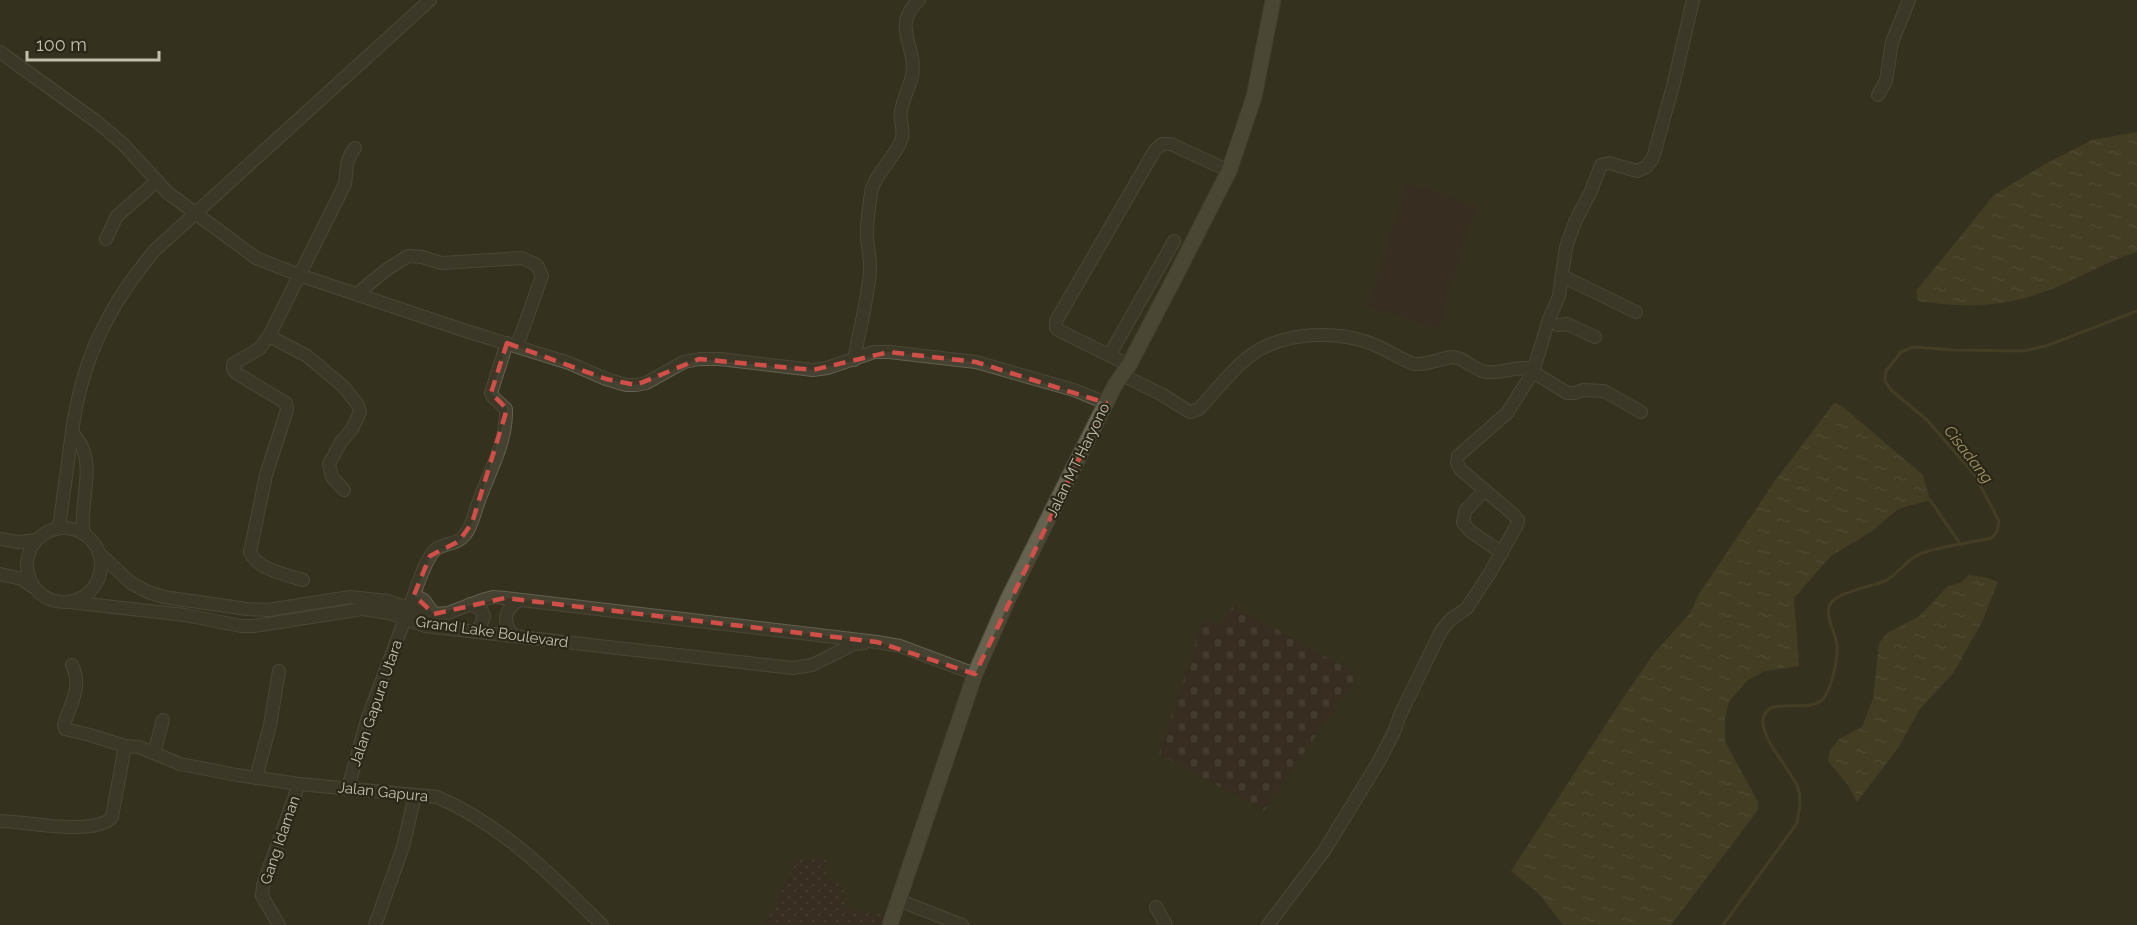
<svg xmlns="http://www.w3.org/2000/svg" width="2137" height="925" viewBox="0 0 2137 925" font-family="Raleway,sans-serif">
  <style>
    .grass { fill: url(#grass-dots) }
    .cemetery { fill: url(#cemetery-stones) }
    .pitch { fill: #3a2a25 }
    .water { fill: url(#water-ripples) }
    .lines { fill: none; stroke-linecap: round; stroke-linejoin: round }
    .stream { stroke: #544c2b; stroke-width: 3 }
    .minor-casing { stroke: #646150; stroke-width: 14 }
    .major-casing { stroke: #4f4c3c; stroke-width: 17 }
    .minor { stroke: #464232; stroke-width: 12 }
    .major { stroke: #666250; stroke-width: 15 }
    .marked { fill: none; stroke: #d14e49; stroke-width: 4.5; stroke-dasharray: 12 8; stroke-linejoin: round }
    .labels { text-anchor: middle; stroke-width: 4.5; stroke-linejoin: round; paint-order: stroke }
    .street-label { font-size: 15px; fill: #c3c0ac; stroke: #2a2718 }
    .water-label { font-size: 16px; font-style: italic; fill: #a39764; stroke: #2a2718 }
  </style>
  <defs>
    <pattern id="grass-dots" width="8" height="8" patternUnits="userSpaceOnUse" patternTransform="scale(1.5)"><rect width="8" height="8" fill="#3a2a25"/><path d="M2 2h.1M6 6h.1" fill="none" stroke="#554742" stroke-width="1.8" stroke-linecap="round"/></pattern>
    <pattern id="cemetery-stones" width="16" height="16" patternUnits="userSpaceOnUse" patternTransform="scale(1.5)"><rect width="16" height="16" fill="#3a2a25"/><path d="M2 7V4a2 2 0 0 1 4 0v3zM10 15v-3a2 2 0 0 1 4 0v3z" fill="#554742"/></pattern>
    <pattern id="water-ripples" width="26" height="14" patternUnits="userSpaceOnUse" patternTransform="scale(1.5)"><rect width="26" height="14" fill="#544c2b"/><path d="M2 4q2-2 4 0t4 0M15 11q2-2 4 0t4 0" fill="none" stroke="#6b6447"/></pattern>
  </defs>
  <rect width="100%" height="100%" fill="#35311f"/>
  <path class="grass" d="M828,857L825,879L844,885L845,909L887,916L883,925H765L795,861Z"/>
  <path class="cemetery" d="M1234,605L1358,675L1264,811L1159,754L1204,618L1219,625Z"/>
  <path class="pitch" d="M1406,183L1476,205L1438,329L1368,307Z"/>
  <g class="water">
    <path d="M2137,132V252C2106,261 2079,279 2049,290C2001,308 1967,308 1918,301L1916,291L1994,195L2043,165L2092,140Z"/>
    <path d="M1834,403L1842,406L1923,475L1930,500L1898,509L1871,532L1831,556L1794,598L1799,666L1765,671L1748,680L1729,701L1725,719V741L1758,802V810L1671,925H1563L1539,894L1511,871L1621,701L1655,652L1690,613L1699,594L1774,482Z"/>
    <path d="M1969,575L1984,577L1998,582L1982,622L1954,672L1920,709L1898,748L1857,802L1848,785L1828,761L1830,750L1839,739L1862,727L1873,699L1879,643L1887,633L1918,617L1948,586L1960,583Z"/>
  </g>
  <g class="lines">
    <g class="stream">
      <path d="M1930,500L1961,545"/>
      <path d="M1723,925L1797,823C1799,811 1802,799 1798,788C1791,770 1760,738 1763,719C1768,694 1808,715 1823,699C1831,690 1838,660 1837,647C1837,634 1826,621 1829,607C1833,592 1871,587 1885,581C1899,574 1906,559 1920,554C1939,546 1971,543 1991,538L1997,532L1999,521L1974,474L1927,420L1891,390L1885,381L1886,371L1901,352L1913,347L1954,350L2023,351L2046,346L2137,311"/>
    </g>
    <g class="minor-casing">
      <g id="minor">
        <path d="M0,52L97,122L123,144L168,193L256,258L299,275L463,330L569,363L606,379L626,385H636L646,383L684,362L699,359H720L813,370L827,368L874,352H889L976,362L1074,390L1106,403"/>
        <path d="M1878,95L1886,81L1892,42L1909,0"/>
        <path d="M106,239L117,216L157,181"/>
        <path d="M1562,276L1636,312"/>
        <path d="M357,294L386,270L408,256L422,257L441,263L522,258L537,265L542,276L517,346"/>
        <path d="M1558,325L1567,324L1595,337"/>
        <path d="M269,336L307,356L344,387L358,405L360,412L352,429L341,442L329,464L332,477L344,490"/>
        <path d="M1110,354L1174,241"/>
        <path d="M854,360C859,331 868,300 870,270C871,259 867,246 867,234C867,221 869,206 871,193C874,174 896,157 902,138C904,128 899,120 901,111C903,99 909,88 912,76C918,46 890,27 919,0"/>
        <path d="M1129,365L1060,331L1056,328V321L1155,150L1162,144H1171L1229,171"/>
        <path d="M1533,372L1567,393H1575L1583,390L1604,391L1641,412"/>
        <path d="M1122,375L1161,394L1190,412L1199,409C1214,393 1229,373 1246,359C1277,333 1327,330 1364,341C1382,346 1397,358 1414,364C1428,365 1438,359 1452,357C1462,356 1474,370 1486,372C1503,374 1516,365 1533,369"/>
        <path d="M72,432C82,359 108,306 155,250L430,0"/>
        <path d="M1485,490L1465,511L1463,523L1470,531L1502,553"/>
        <circle cx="64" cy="565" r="37"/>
        <path d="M59,528L72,432C77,438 82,445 84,452C92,475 79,508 84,534"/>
        <path d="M0,539L18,542L36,540"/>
        <path d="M100,554L131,583L148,592L164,597L247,609L268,610L350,597L388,601L420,612L434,614L448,613L482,600L493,597L505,598L877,642L900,646L975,674"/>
        <path d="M0,574L22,579L33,587"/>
        <path d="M303,580C285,574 258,570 250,552L266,475L287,410L286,403L236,373L233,369V364L259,349L269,336L345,184C347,170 345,160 355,148"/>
        <path d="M414,595L424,600L434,614"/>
        <path d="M69,602L185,615L241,626H254L362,609L389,613L425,626L793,668L812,665L854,644L864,643"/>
        <path d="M470,604L481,609L484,616L480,627L474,632"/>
        <path d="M409,608C415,593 425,558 436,549C445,543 457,545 465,535C473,525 474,513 479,501C490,470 507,442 506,409L493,397L491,393L507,343"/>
        <path d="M515,636C501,624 504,608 520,600"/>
        <path d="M72,665C83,687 70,704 64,725L65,729L90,735L125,746L139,747L180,764L237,775L299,784L437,797C503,825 552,876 602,925"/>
        <path d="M154,753L163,720"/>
        <path d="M256,778L270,725L279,671"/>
        <path d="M348,788L368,717L405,619"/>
        <path d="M0,821C26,821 94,837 112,817L125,746"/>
        <path d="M898,900L962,925"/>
        <path d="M1156,907L1166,925"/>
        <path d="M279,925L262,896L263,885L299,784"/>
        <path d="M375,925L403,847L415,795"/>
        <path d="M1268,925L1324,851L1379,761L1394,732L1400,715L1441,631L1450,620L1467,608L1491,571L1517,525L1518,520L1513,514L1461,470L1457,463L1458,456L1507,413L1533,372L1549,319L1559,296L1566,247L1575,222L1591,191L1601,165L1609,163L1637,171L1646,167L1653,158L1674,82L1693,0"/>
      </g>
    </g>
    <g class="major-casing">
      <path id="major" d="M890,925L975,674L1008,599L1115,385L1129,365L1175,277L1229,171L1254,97L1273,0"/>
    </g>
    <use href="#minor" class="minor"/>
    <use href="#major" class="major"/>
  </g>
  <path d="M0 0H2137V925H0ZM507,343L606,379L636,385L699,359L813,370L889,352L976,362L1106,403L975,674L877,642L505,598L434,614L414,595L430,556L459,541L472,523L507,409L491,393Z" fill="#35311f" fill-opacity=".55" fill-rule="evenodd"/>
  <path class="marked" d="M507,343L606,379L636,385L699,359L813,370L889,352L976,362L1106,403L975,674L877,642L505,598L434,614L414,595L430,556L459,541L472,523L507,409L491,393Z"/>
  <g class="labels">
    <g class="street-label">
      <text transform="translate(1078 460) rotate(-64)" y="5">Jalan MT Haryono</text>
      <text transform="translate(492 632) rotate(8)" y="5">Grand Lake Boulevard</text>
      <text transform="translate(376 703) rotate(-71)" y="5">Jalan Gapura Utara</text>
      <text transform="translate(383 792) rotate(6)" y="5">Jalan Gapura</text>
      <text transform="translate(280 840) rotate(-71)" y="5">Gang Idaman</text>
    </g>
    <g class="water-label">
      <text transform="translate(1969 454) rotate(52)" y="6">Cisadang</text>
    </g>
  </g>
  <path d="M27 51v9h132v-9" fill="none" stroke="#c3c0ac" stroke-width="3"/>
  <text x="36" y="51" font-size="18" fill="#c3c0ac" stroke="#2a2718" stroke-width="4.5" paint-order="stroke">100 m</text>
</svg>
